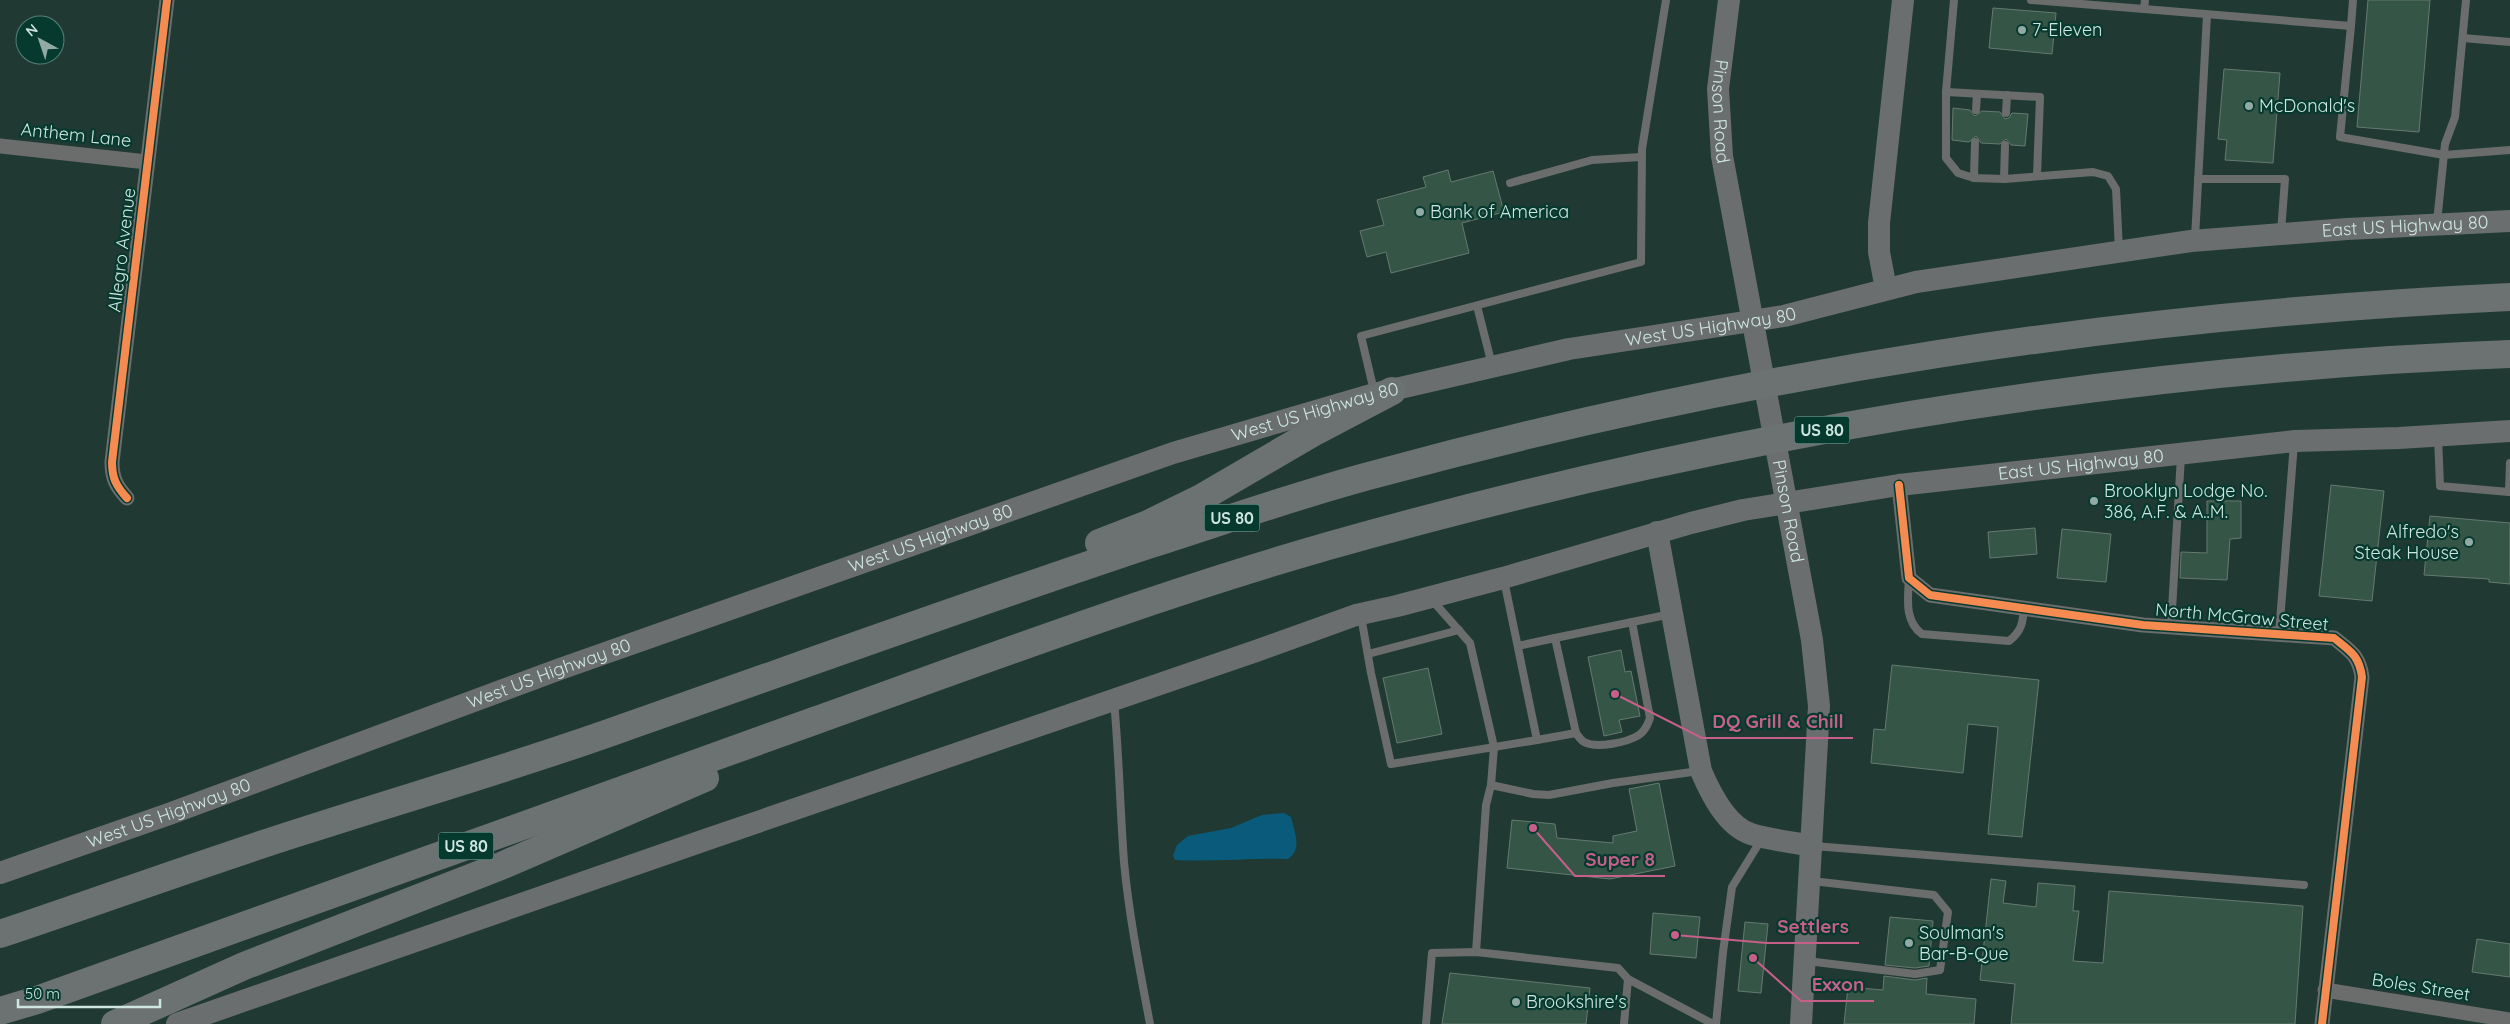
<svg xmlns="http://www.w3.org/2000/svg" width="2510" height="1024" viewBox="0 0 2510 1024" font-family="Quicksand,sans-serif">
  <style>
    .water { fill: #0a5b7b }
    .building { fill: #355547; stroke: #667971 }
    .lines { fill: none; stroke-linecap: round; stroke-linejoin: round }
    .lane { stroke: #6b6d6d; stroke-width: 8 }
    .street { stroke: #6b6d6d; stroke-width: 15 }
    .secondary { stroke: #6a6e6e; stroke-width: 22 }
    .highway { stroke: #6b7271; stroke-width: 28 }
    .cycleway-casing { stroke: #073a2f; stroke-width: 11 }
    .cycleway { stroke: #f68b52; stroke-width: 8 }
    .poi-dot { fill: #91aaa3; stroke: #073a2f; stroke-width: 2 }
    .labels { text-anchor: middle; stroke-width: 4.5; stroke-linejoin: round; paint-order: stroke }
    .shield { fill: #073a2f; stroke: #92b2aa; stroke-width: 1 }
    .shield-label { font-size: 16px; font-weight: bold; fill: #cee6df }
    .poi-label { font-size: 18px; fill: #cee6df; stroke: #073a2f; text-anchor: start }
    .street-label { font-size: 18px; fill: #cee6df; stroke: #073a2f }
    .leader { fill: none; stroke: #c66089; stroke-width: 2 }
    .callout-dot { fill: #c66089; stroke: #073a2f; stroke-width: 2 }
    .callout-label { font-size: 19px; text-anchor: middle; font-weight: bold; fill: #c66089; stroke: #073a2f; stroke-width: 4.5; stroke-linejoin: round; paint-order: stroke }
  </style>
  <rect width="100%" height="100%" fill="#203a33"/>
  <path class="water" d="M1284,813L1291,817C1294,831 1303,849 1288,859C1251,858 1213,862 1175,860L1173,856L1177,845L1188,836L1231,828L1262,815Z"/>
  <g class="building">
    <path d="M2368,0H2430L2419,132L2357,127Z"/>
    <path d="M1993,8L2056,13L2052,54L1989,48Z"/>
    <path d="M2224,69L2280,73L2273,163L2225,160L2227,140L2218,139Z"/>
    <path d="M1953,108L1970,110L1975,116L1982,111L2000,112L2005,119L2009,118L2012,113L2028,114L2025,146L2011,145L2006,139L2000,144L1981,143L1976,136L1969,142L1952,140Z"/>
    <path d="M1448,170L1451,182L1493,171L1504,212L1462,223L1469,253L1391,273L1386,252L1367,257L1360,231L1384,225L1377,200L1426,187L1423,177Z"/>
    <path d="M2331,485L2384,491L2372,601L2319,596Z"/>
    <path d="M2207,501H2241V538L2230,539L2227,580L2180,578L2181,552L2207,553Z"/>
    <path d="M2430,516L2510,523V584L2489,582V579L2424,575Z"/>
    <path d="M2035,528L2037,554L1990,558L1988,532Z"/>
    <path d="M2062,529L2111,534L2106,582L2057,578Z"/>
    <path d="M1621,650L1625,672L1631,671L1640,716L1619,720L1622,732L1604,736L1588,657Z"/>
    <path d="M1892,665L2039,680L2022,837L1988,834L1998,727L1968,724L1963,773L1871,763L1874,729L1885,730Z"/>
    <path d="M1428,668L1442,734L1397,743L1383,678Z"/>
    <path d="M1659,783L1675,866L1610,879L1507,868L1512,820L1555,824L1557,838L1613,843V836L1637,831L1629,789Z"/>
    <path d="M1991,879L2006,881L2003,903L2036,907L2038,883L2075,886L2073,911H2079L2073,961L2103,963L2109,891L2303,906L2295,1024H2011L2015,984L1980,980Z"/>
    <path d="M1653,913L1700,917L1696,958L1650,954Z"/>
    <path d="M1890,917L1933,921L1929,966L1915,968L1885,965Z"/>
    <path d="M1745,922L1768,924L1761,993L1738,991Z"/>
    <path d="M2477,939L2510,944V977L2472,972Z"/>
    <path d="M1450,973L1590,988L1586,1024H1442Z"/>
    <path d="M1884,976L1915,980L1927,978L1926,994L1976,999L1974,1024H1844L1848,987L1883,990Z"/>
  </g>
  <g class="lines">
    <g class="lane">
      <path d="M1954,0L1946,92V158L1958,173L1974,178L2004,179L2093,172L2108,176L2116,189L2119,250"/>
      <path d="M2031,0L2144,9L2145,0"/>
      <path d="M2144,9L2351,26L2340,137L2444,155L2510,150"/>
      <path d="M2351,26L2353,0"/>
      <path d="M2463,38L2510,42"/>
      <path d="M1946,92L2040,97L2037,175"/>
      <path d="M1976,110L1977,94"/>
      <path d="M2006,113L2007,95"/>
      <path d="M1974,178L1975,142"/>
      <path d="M2004,179L2005,145"/>
      <path d="M2198,179H2285L2281,232"/>
      <path d="M1510,183L1592,160L1641,157"/>
      <path d="M2437,222L2445,144L2455,117L2466,0"/>
      <path d="M2195,238L2207,15"/>
      <path d="M1477,306L1492,365"/>
      <path d="M1374,391L1361,336L1641,262L1642,149L1666,0"/>
      <path d="M2438,437L2440,486L2509,492L2510,463"/>
      <path d="M1909,578C1908,598 1904,621 1922,634L2009,641C2022,631 2023,622 2024,607"/>
      <path d="M1504,580L1537,740L1576,733L1555,638L1518,646"/>
      <path d="M1432,600L1470,643L1494,747L1491,785L1486,805L1476,952"/>
      <path d="M1361,616L1371,673L1391,764L1537,740"/>
      <path d="M2171,627L2181,456"/>
      <path d="M2279,634L2294,443"/>
      <path d="M1555,638L1671,614"/>
      <path d="M1368,654L1459,630"/>
      <path d="M1114,701C1119,755 1120,808 1124,862C1129,916 1140,971 1150,1024"/>
      <path d="M1576,733C1578,736 1581,740 1584,742C1597,749 1628,742 1639,735C1645,731 1648,724 1650,718L1632,622"/>
      <path d="M1491,785L1533,794L1549,795L1613,783L1699,771"/>
      <path d="M1814,846L2304,885"/>
      <path d="M1807,961L1915,974L1940,970L1948,912L1934,895L1812,881"/>
      <path d="M1426,1024L1432,953L1476,952L1618,968L1628,979"/>
      <path d="M1624,1024L1628,979L1713,1024"/>
      <path d="M1716,1024L1723,952L1732,887L1761,840"/>
    </g>
    <g class="street">
      <path d="M0,146L147,162"/>
      <path d="M1899,485L1909,578L1930,595L2143,625L2334,638C2350,651 2359,655 2362,677L2322,1024"/>
      <path d="M127,498C116,486 112,478 112,462L167,0"/>
      <path d="M2325,990L2510,1020"/>
    </g>
    <g class="secondary">
      <path id="s1" d="M1729,0L1718,89L1722,156L1812,640L1819,706L1801,1024"/>
      <path d="M1886,289L1879,252V223L1903,0"/>
      <path d="M1657,532L1701,771C1710,792 1726,826 1751,834C1770,840 1792,842 1812,846"/>
      <path id="s2" d="M0,873L169,814L560,669L1173,453L1374,394L1569,349L1784,316L1916,282L2191,241L2347,229L2510,221"/>
      <path id="s3" d="M177,1024L708,839L1256,651L1356,615L1397,606L1503,578L1691,523L1743,510L1899,485L2295,441L2399,438L2510,431"/>
    </g>
    <g class="highway">
      <path d="M1099,543L1148,524L1201,498L1316,431L1392,391"/>
      <path d="M0,934C99,901 197,865 297,833C405,798 514,767 620,729C797,667 973,603 1151,544C1226,520 1300,494 1376,474C1750,372 2122,315 2510,297"/>
      <path d="M0,1011L37,1000C296,908 555,814 814,721C984,660 1154,596 1328,546C1712,437 2110,369 2510,354"/>
      <path d="M115,1024L244,966L501,866L705,778"/>
    </g>
    <g class="cycleway-casing">
      <g id="cycleway">
        <path d="M1899,485L1909,578L1930,595L2143,625L2334,638C2350,651 2359,655 2362,677L2322,1024"/>
        <path d="M127,498C116,486 112,478 112,462L167,0"/>
      </g>
    </g>
    <use href="#cycleway" class="cycleway"/>
  </g>
  <g class="poi-dot">
    <circle cx="2022" cy="30" r="5"/>
    <circle cx="2249" cy="106" r="5"/>
    <circle cx="1420" cy="212" r="5"/>
    <circle cx="2094" cy="501" r="5"/>
    <circle cx="2469" cy="542" r="5"/>
    <circle cx="1909" cy="943" r="5"/>
    <circle cx="1516" cy="1002" r="5"/>
  </g>
  <g class="labels">
    <g class="shield">
      <rect x="1794.5" y="416.5" width="55" height="27" rx="4"/>
      <rect x="1204.5" y="504.5" width="55" height="27" rx="4"/>
      <rect x="438.5" y="832.5" width="55" height="27" rx="4"/>
    </g>
    <g class="shield-label">
      <text x="1822" y="436">US 80</text>
      <text x="1232" y="524">US 80</text>
      <text x="466" y="852">US 80</text>
    </g>
    <g class="poi-label">
      <text x="2032" y="36">7-Eleven</text>
      <text x="2259" y="112">McDonald's</text>
      <text x="1430" y="218">Bank of America</text>
      <text x="2104" y="497">Brooklyn Lodge No.<tspan x="2104" dy="21">386, A.F. &amp; A..M.</tspan></text>
      <text x="2459" y="538" text-anchor="end">Alfredo's<tspan x="2459" dy="21">Steak House</tspan></text>
      <text x="1919" y="939">Soulman's<tspan x="1919" dy="21">Bar-B-Que</tspan></text>
      <text x="1526" y="1008">Brookshire's</text>
    </g>
    <g class="street-label">
      <text dy="6" stroke="none"><textPath href="#s1" startOffset="112">Pinson Road</textPath></text>
      <text transform="translate(76 135) rotate(6)" y="6">Anthem Lane</text>
      <text dy="6" stroke="none"><textPath href="#s2" startOffset="2502">East US Highway 80</textPath></text>
      <text transform="translate(122 250) rotate(-83)" y="6">Allegro Avenue</text>
      <text dy="6" stroke="none"><textPath href="#s2" startOffset="1799">West US Highway 80</textPath></text>
      <text dy="6" stroke="none"><textPath href="#s2" startOffset="1394">West US Highway 80</textPath></text>
      <text dy="6" stroke="none"><textPath href="#s3" startOffset="1990">East US Highway 80</textPath></text>
      <text dy="6" stroke="none"><textPath href="#s1" startOffset="518">Pinson Road</textPath></text>
      <text dy="6" stroke="none"><textPath href="#s2" startOffset="989">West US Highway 80</textPath></text>
      <text transform="translate(2242 617) rotate(5)" y="6">North McGraw Street</text>
      <text dy="6" stroke="none"><textPath href="#s2" startOffset="584">West US Highway 80</textPath></text>
      <text dy="6" stroke="none"><textPath href="#s2" startOffset="179">West US Highway 80</textPath></text>
      <text transform="translate(2421 987) rotate(9)" y="6">Boles Street</text>
    </g>
  </g>
  <path class="leader" d="M1615 694L1702 738H1853M1533 828L1575 876H1665M1675 935L1767 943H1859M1753 958L1801 1001H1874"/>
  <g class="callout-dot">
    <circle cx="1615" cy="694" r="5"/>
    <circle cx="1533" cy="828" r="5"/>
    <circle cx="1675" cy="935" r="5"/>
    <circle cx="1753" cy="958" r="5"/>
  </g>
  <g class="callout-label">
    <text x="1778" y="728">DQ Grill &amp; Chill</text>
    <text x="1620" y="866">Super 8</text>
    <text x="1813" y="933">Settlers</text>
    <text x="1838" y="991">Exxon</text>
  </g>
  <g transform="translate(40 40) rotate(320)"><circle r="24" fill="#073a2f" stroke="#577f75"/>
  <path d="M0-4L9 19L0 12L-9 19Z" fill="#91aaa3"/>
  <text y="-8" font-size="14" font-weight="bold" text-anchor="middle" fill="#cee6df">N</text>
  </g>
  <path d="M18 999v8h142v-8" fill="none" stroke="#cee6df" stroke-width="2.5"/>
  <text x="25" y="999" font-size="15" fill="#cee6df" stroke="#073a2f" stroke-width="4" paint-order="stroke">50 m</text>
</svg>
